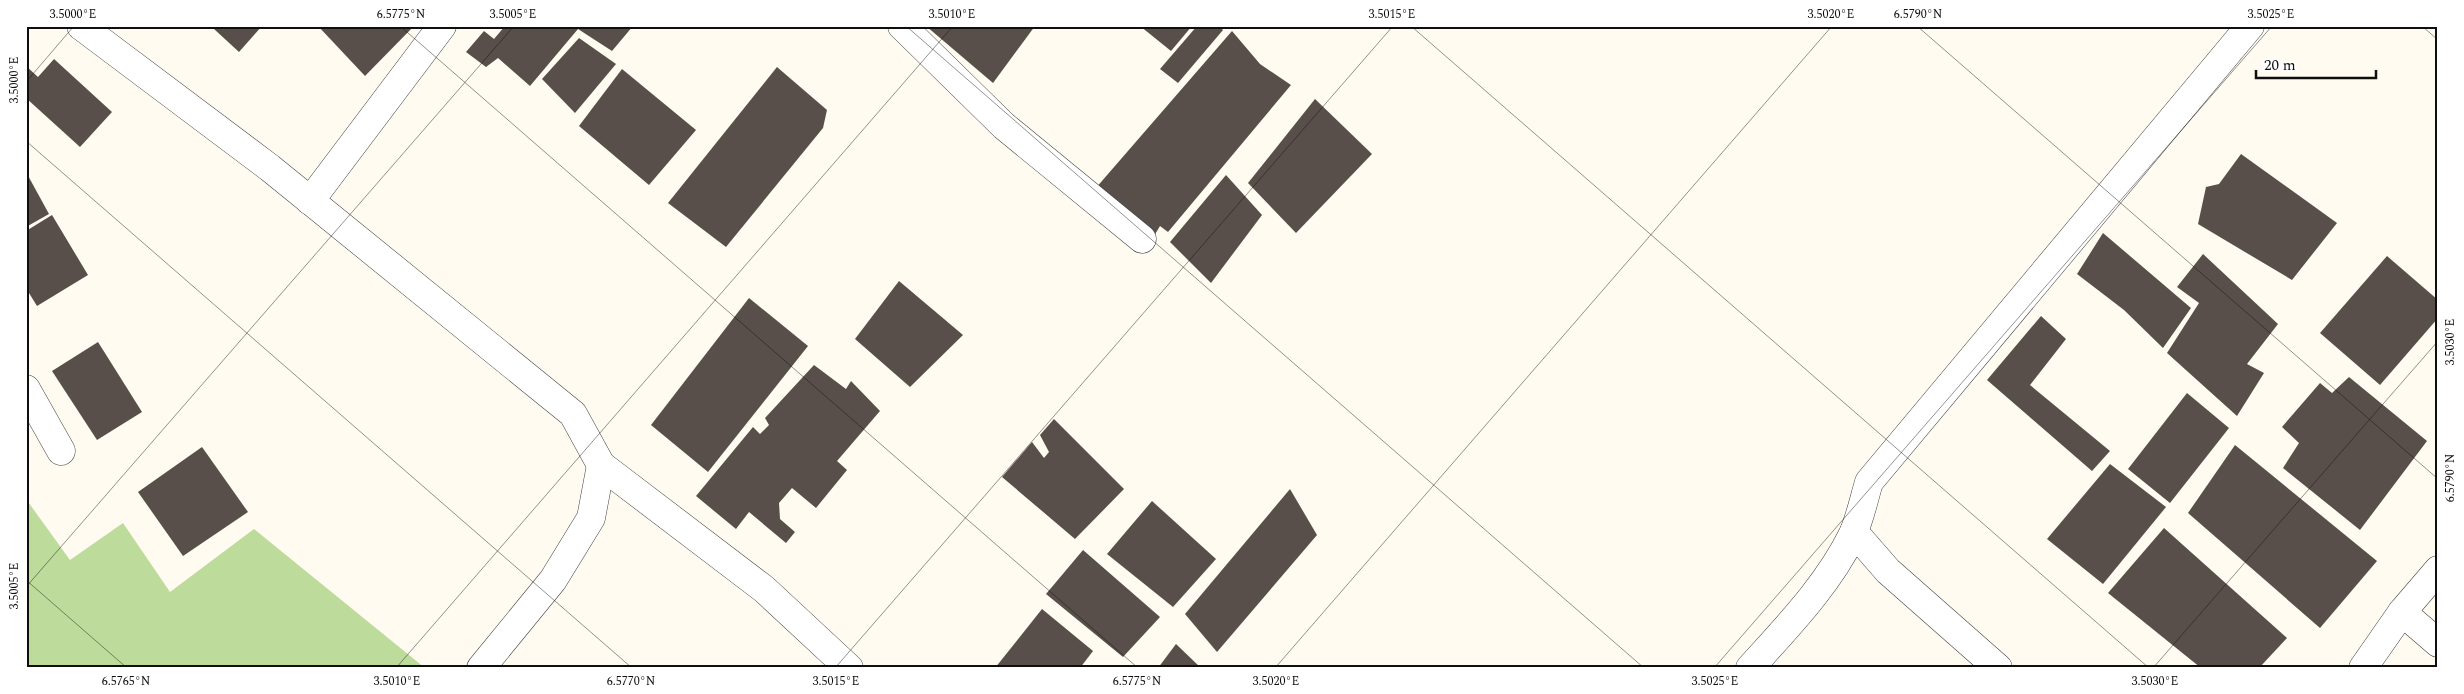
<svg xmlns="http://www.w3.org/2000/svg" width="2464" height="694" viewBox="0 0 2464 694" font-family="Spectral,serif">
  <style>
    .forest { fill: #bddb9a }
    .building { fill: #584f4b }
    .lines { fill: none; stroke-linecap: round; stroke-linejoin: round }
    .street-casing { stroke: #424242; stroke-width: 29 }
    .street { stroke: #fff; stroke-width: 28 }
    .ticks { fill: none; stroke: #0f0f0f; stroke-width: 1; stroke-opacity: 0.45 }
    .neatline { fill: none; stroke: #0f0f0f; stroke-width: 2 }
    .ticks-label { font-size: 12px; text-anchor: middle; fill: #0f0f0f }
  </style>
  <rect width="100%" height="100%" fill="#fffbf1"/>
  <path class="forest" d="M26,499L70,560L123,523L170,592L254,529L425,668H26Z"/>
  <g class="building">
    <path d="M215,26H262L239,52L214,29Z"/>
    <path d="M318,26H414L365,76Z"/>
    <path d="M505,26H633L612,51L578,29L530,86L498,58L486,67L466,52L484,31L494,39Z"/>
    <path d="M926,26H1035L993,83Z"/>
    <path d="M1140,26H1192L1171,51Z"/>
    <path d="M1197,26H1219L1223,30L1178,83L1160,69Z"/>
    <path d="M1232,31L1260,64L1291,85L1168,232L1160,226L1154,236L1095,189Z"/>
    <path d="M579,38L616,64L575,113L542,79Z"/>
    <path d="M54,59L112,112L80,147L26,98V66L38,77Z"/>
    <path d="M777,67L827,110L823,128L726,247L668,203Z"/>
    <path d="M622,69L696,130L649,185L579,126Z"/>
    <path d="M1315,99L1372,154L1296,233L1248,183Z"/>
    <path d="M2241,154L2337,223L2292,280L2198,224L2206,187L2219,184Z"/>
    <path d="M26,172L49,214L26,227Z"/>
    <path d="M1226,175L1262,215L1211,283L1170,242Z"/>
    <path d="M52,215L88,275L37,306L29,293L26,294V231Z"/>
    <path d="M2103,233L2191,308L2163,348L2124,310L2077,274Z"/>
    <path d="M2203,254L2278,324L2247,364L2264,373L2237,416L2167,353L2199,303L2177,287Z"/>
    <path d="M2387,256L2438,300V318L2380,385L2320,333Z"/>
    <path d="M899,281L963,335L910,387L855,339Z"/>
    <path d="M749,298L808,346L708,472L651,425Z"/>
    <path d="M2041,316L2066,339L2030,385L2110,451L2092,471L1987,380Z"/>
    <path d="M98,342L142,412L97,440L52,371Z"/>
    <path d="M814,365L846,389L851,381L880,411L837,461L847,470L816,508L792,488L779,503L780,519L795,532L786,543L749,512L736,529L696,496L753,427L760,434L769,425L765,418Z"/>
    <path d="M2349,377L2427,441L2360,530L2283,468L2299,443L2282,427L2320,383L2332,393Z"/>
    <path d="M2187,393L2229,428L2170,503L2128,469Z"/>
    <path d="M1054,419L1124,489L1075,539L1002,477L1032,442L1044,458L1049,452L1040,435Z"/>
    <path d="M2235,445L2377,561L2320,628L2188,513Z"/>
    <path d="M202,447L248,512L183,556L138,492Z"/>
    <path d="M2110,464L2166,507L2103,584L2047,539Z"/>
    <path d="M1290,489L1317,535L1217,652L1185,614Z"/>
    <path d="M1152,501L1216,559L1173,607L1107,554Z"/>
    <path d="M2164,528L2287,638L2259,668H2201L2108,593Z"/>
    <path d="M1083,550L1160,617L1123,657L1046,594Z"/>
    <path d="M1042,609L1093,651L1080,668H995Z"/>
    <path d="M1176,644L1201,668H1158Z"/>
  </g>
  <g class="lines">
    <g class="street-casing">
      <g id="street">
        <path d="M81,26L270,168L573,414L601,465L764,589L849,668"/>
        <path d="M902,26L1004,126L1142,239"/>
        <path d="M310,201L442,26"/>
        <path d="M26,389L61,451"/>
        <path d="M1854,532L1888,571L1998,668"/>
        <path d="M2402,612L2438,643"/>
        <path d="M481,668L553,580L591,518L601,465"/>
        <path d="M1750,668C1788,626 1828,585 1853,534C1860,518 1864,499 1869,482L2250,26"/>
        <path d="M2363,668L2402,612L2438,570"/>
      </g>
    </g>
    <use href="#street" class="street"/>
  </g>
  <path class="ticks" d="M400,26L1138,668M906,26L1644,668M1411,26L2149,668M1917,26L2438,479M2422,26L2438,40M26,82L74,26M26,141L632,668M26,580L127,668M26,587L514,26M396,668L953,26M835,668L1393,26M1275,668L1832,26M1714,668L2272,26M2153,668L2438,341"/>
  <rect width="2464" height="694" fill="none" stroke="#ffffff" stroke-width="55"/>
  <path d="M2256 70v8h120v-8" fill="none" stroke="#0f0f0f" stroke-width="2.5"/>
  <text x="2264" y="70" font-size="15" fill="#0f0f0f" stroke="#ffffff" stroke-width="4" paint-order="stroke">20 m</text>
  <rect x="28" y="28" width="2408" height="638" class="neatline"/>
  <g class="ticks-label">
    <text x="73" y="18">3.5000°E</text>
    <text x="401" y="18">6.5775°N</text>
    <text x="513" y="18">3.5005°E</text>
    <text x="952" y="18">3.5010°E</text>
    <text x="1392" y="18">3.5015°E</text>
    <text x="1831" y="18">3.5020°E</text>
    <text x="1918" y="18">6.5790°N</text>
    <text x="2271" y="18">3.5025°E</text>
    <text transform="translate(14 80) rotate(-90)" y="4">3.5000°E</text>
    <text transform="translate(2450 342) rotate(-90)" y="4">3.5030°E</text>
    <text transform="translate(2450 478) rotate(-90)" y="4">6.5790°N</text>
    <text transform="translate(14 586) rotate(-90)" y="4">3.5005°E</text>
    <text x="126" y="685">6.5765°N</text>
    <text x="397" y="685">3.5010°E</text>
    <text x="631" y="685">6.5770°N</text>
    <text x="836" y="685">3.5015°E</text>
    <text x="1137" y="685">6.5775°N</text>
    <text x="1276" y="685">3.5020°E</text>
    <text x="1715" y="685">3.5025°E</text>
    <text x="2155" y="685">3.5030°E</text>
  </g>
</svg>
